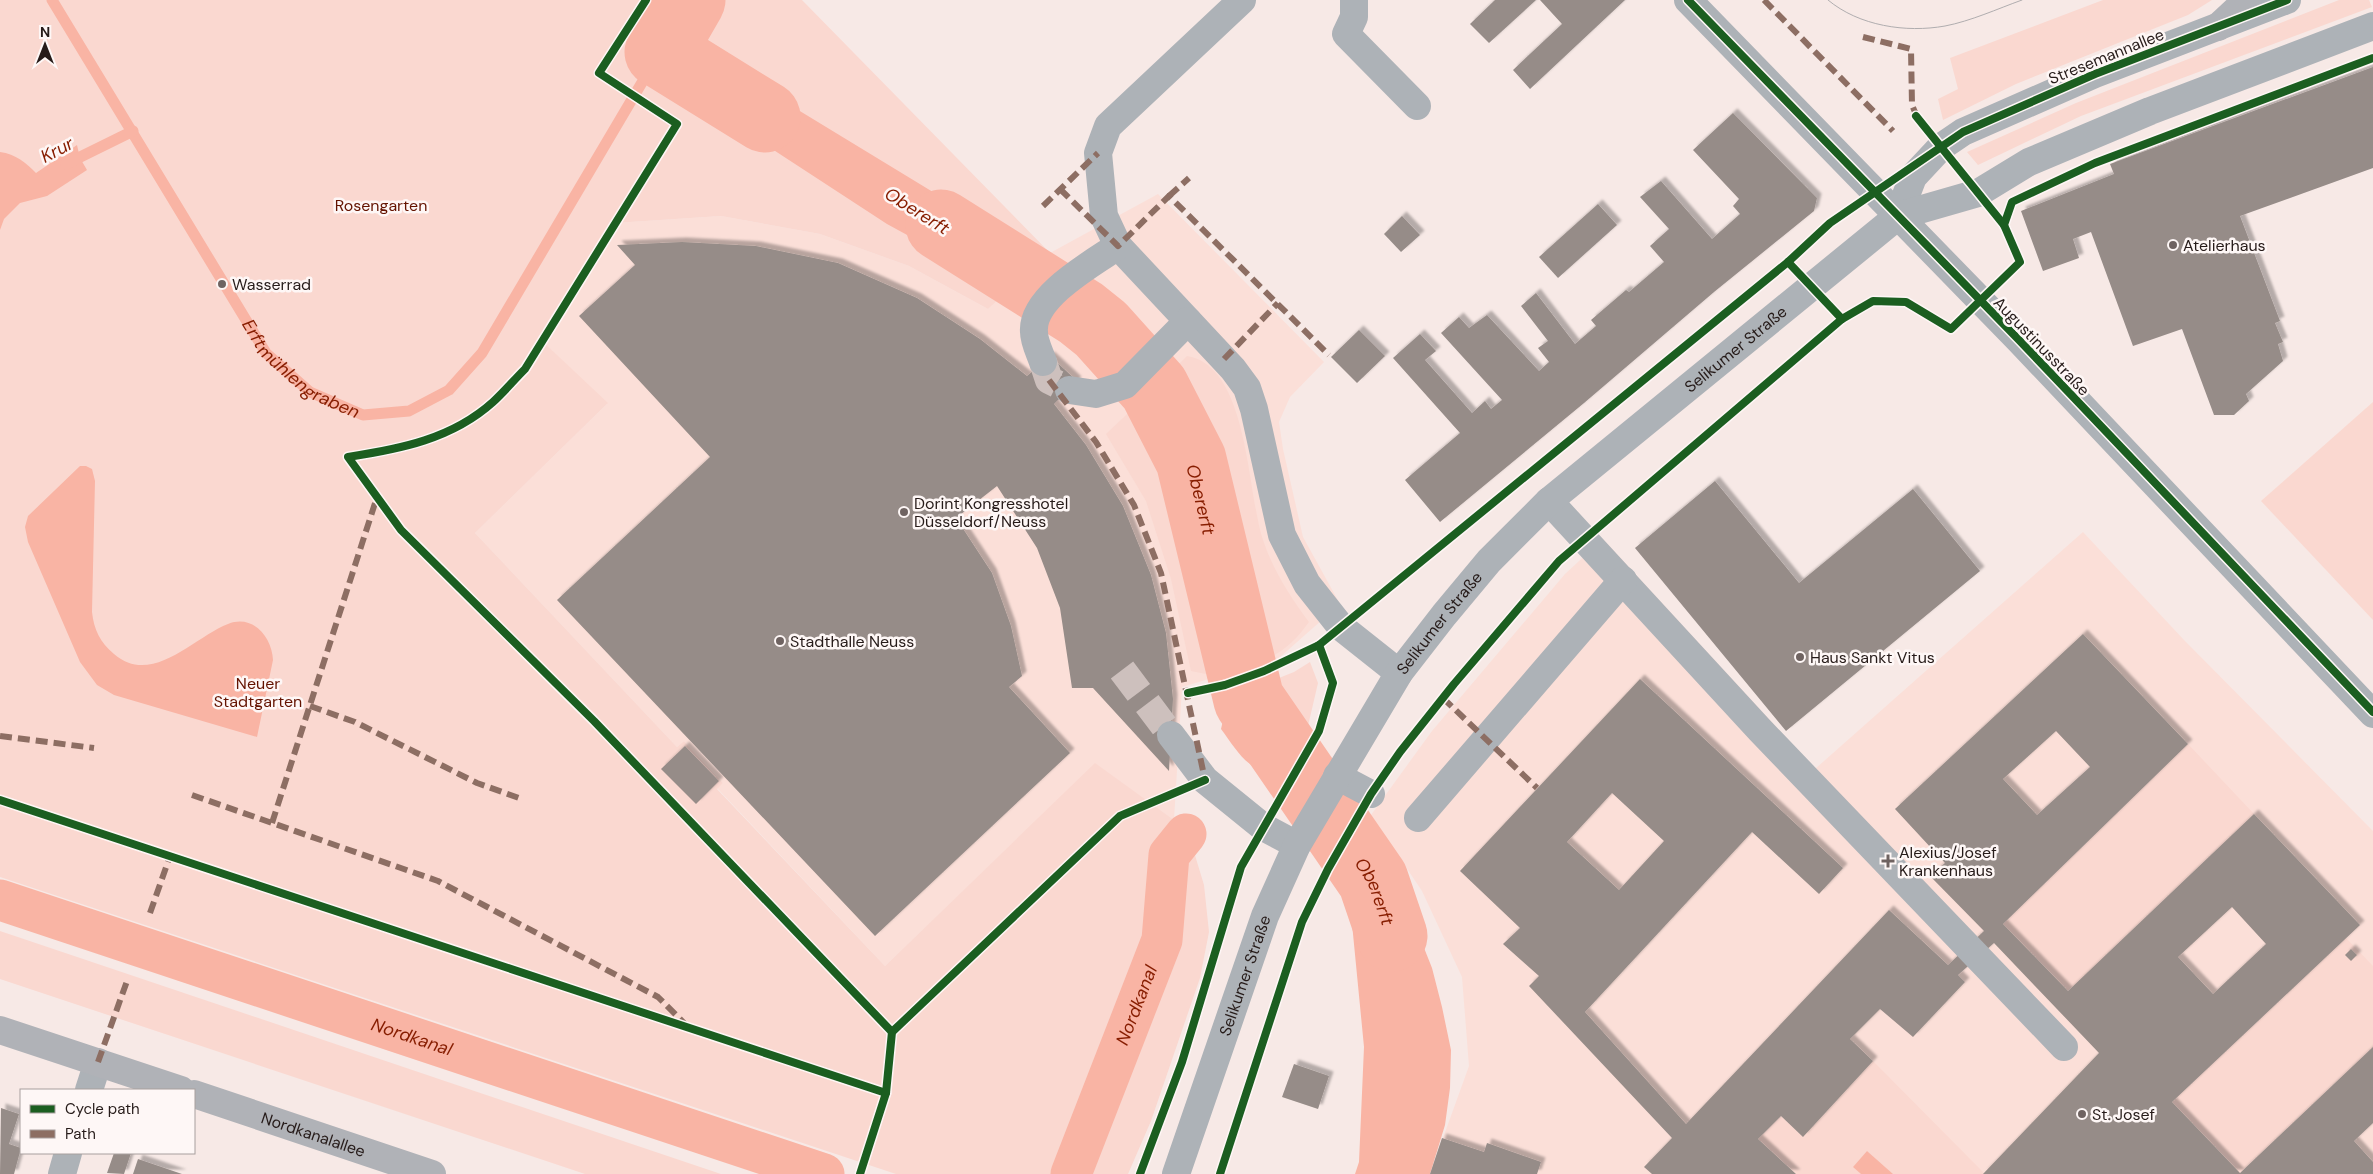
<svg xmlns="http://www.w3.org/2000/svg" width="2373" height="1174" viewBox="0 0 2373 1174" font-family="'DM Sans',sans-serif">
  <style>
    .built { fill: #fbdfd8 }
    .green { fill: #fad8d0 }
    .water { fill: #f9b4a4 }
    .pier { fill: #f7e9e6 }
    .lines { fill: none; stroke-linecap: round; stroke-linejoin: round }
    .stream { stroke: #f9b4a4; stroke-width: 11 }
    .canal { stroke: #f9b4a4; stroke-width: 41 }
    .river { stroke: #f9b4a4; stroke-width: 71 }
    .building { fill: #968c88; fill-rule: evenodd; filter: url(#shadow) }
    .minor-tunnel { stroke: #cdc0bd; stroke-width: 28; stroke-dasharray: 28 14; stroke-linecap: butt }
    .minor { stroke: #adb2b7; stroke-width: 28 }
    .major { stroke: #b0b2b7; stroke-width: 28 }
    .tram { stroke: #b0adaf; stroke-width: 1 }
    .quiet { stroke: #8d6e63; stroke-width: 6; stroke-dasharray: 12 6; stroke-linecap: butt }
    .cycleway-casing { stroke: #fef7f6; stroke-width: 11 }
    .cycleway { stroke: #1b5e20; stroke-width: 8 }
    .poi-dot { fill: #6f6361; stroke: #fef7f6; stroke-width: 2 }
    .labels { text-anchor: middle; stroke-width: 5; stroke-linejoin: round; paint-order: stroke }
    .street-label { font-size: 16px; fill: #261b19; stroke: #fef7f6 }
    .park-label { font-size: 16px; fill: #641300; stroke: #fef7f6 }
    .poi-label { font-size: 16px; fill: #261b19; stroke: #fef7f6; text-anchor: start }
    .water-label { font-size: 18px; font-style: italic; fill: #871d00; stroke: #fef7f6 }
  </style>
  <defs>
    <filter id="shadow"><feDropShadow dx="4.5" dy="-4.5" stdDeviation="1" flood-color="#0004"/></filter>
  </defs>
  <rect width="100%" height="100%" fill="#f7e9e6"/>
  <g class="built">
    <path d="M1158,194L1324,362L1290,397L1279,422L1283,449L1303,537L1340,604L1279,658L1182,687L1174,820L1095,764L885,966L717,788L723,783L684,741L677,747L475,533L607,404L539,338L615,223L721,216L820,234L909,266L988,309L1050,253Z"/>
    <path d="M2083,532L2184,640L2373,831V1174H1430L1469,1066L1462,977L1422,891L1371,815L1432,731L1565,574L1603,539L1815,769Z"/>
  </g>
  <g class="green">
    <path d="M0,0H802L1050,253L988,309L909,266L820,234L721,216L615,223L539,338L608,403L475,533L677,747L684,741L723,783L717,789L885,966L1095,763L1174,820L1155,841L1147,934L1052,1174H896L0,877Z"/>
    <path d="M2103,0H2212L2188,15L2016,84L1943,120L1938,99L1958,89L1950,58Z"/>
    <path d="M2339,0H2369L2372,7L2081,116L1978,165L1967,152L2076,103Z"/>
    <path d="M1187,356C1249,366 1247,493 1263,540C1273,570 1290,597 1309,622C1296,640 1282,654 1261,661L1240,539L1170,373Z"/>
    <path d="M1141,401L1164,436L1192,514L1205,608L1210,637L1222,673L1211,675L1191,671L1171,579L1146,501L1106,434Z"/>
    <path d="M2373,402V620L2261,501Z"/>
    <path d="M1310,662L1318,683L1308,726L1261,685L1294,672Z"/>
    <path d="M2188,744L2254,814L2068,991L2003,924Z"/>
    <path d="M1191,842L1204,885L1209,932L1200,978L1151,1121L1128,1174H1086L1174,955Z"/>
    <path d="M0,931L721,1174H585L0,979Z"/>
    <path d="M2346,938L2373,966V1047L2240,1173L2172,1102Z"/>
    <path d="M1873,1061L1985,1174H1893L1867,1151L1853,1167L1861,1174H1796L1758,1139L1781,1116L1803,1137Z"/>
  </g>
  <g class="water">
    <path d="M701,37L724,65L951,203L1040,262L1008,290L887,224L769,147L669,87Z"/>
    <path d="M77,145L80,158L87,170L47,196L20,203L4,219L0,230V152C16,154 26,163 36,173Z"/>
    <path d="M1094,300L1136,341L1113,363L1069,325Z"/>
    <path d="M1170,373L1197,404L1213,447L1240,539L1261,661L1222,673L1210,637L1205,608L1192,514L1164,436L1141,401Z"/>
    <path d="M80,466H86L92,469L95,481L92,612C94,630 100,642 114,654C152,687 194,637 228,624C253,614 272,637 273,660L257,737L114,695L97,685L80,662L28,542L25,527L28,516Z"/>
    <path d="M1261,685L1308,726C1302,739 1296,757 1286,767C1282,772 1274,773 1268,772C1245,768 1234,746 1221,729L1229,695Z"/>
    <path d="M1359,830L1395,875L1432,968L1442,1007L1451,1050L1450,1088L1445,1125L1430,1174H1355L1359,1162L1364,1047L1350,903L1335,880Z"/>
    <path d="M1867,1151L1893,1174H1861L1853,1167Z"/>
  </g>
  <g class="pier">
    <path d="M1040,262L1042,263L1011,292L1008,290Z"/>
    <path d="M1092,299L1094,300L1067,327V324Z"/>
    <path d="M1169,371H1172L1141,401L1139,400Z"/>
    <path d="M1299,743L1301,745L1289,768L1284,772L1272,775L1271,773L1283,770L1287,766Z"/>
    <path d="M1358,828L1359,830L1335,880L1333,877Z"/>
  </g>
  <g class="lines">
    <g class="stream">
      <path id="s1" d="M52,0L266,353L310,392L363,415L409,411L449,390L482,353L660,52"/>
      <path d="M66,164L133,131"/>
    </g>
    <g class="canal">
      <path id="s2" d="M0,900L824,1174"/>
      <path id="s3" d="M1071,1174L1162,940L1169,855L1186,834"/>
    </g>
    <g class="river">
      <path d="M690,0L660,52L765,117"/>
      <path id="s4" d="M941,225L1081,313L1101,329L1154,388L1191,460L1249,700L1373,880L1392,936"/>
    </g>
  </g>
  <g class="building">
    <path d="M1495,0H1536L1489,43L1470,24Z"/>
    <path d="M1540,0H1625L1530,89L1513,70L1562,24Z"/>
    <path d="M2373,67V168L2240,216L2280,321L2275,323L2283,342L2278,344L2283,361L2246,394L2249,401L2234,415H2214L2182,329L2133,346L2091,232L2073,239L2079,258L2043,271L2021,211L2114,174L2110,164Z"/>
    <path d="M1733,113L1817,198L1814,211L1714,292L1584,403L1440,522L1405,480L1460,433L1393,358L1420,334L1436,351L1425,360L1472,413L1485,401L1491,409L1502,400L1441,333L1459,317L1469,328L1487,315L1539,371L1549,362L1538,348L1548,341L1521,306L1536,293L1575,344L1596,326L1591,320L1626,290L1629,292L1664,262L1650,246L1669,229L1640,197L1661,181L1712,239L1740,214L1733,206L1739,199L1693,150Z"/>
    <path d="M1598,204L1617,225L1558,278L1539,257Z"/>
    <path d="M1402,216L1420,235L1401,252L1384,234Z"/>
    <path d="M682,242L756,246L838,263L917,298L980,339L1027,376L1050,356L1077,381L1054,404L1086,445L1123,506L1151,575L1166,633L1173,699L1169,771L1093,688H1072L1060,608L1037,548L997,486L956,518L992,573L1011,626L1022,676L1009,687L1070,753L875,936L557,600L710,457L579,316L635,265L617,245Z"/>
    <path d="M1359,330L1385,356L1357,383L1331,357Z"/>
    <path d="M1715,481L1799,583L1913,489L1980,571L1786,731L1635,548Z"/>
    <path d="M2083,634L2188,744L2003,924L2068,991L2254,814L2360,925L2172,1102L2240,1173L2373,1047V1123L2354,1141L2373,1162V1174H1983L2099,1053L1994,943L1958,975L1965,982L1913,1037L1880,1009L1850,1039L1873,1061L1803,1137L1781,1116L1758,1139L1796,1174H1652L1644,1167L1672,1138L1529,986L1539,976L1503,944L1520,928L1460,871L1640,679L1843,868L1819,894L1752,832L1585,1012L1686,1124L1889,910L1948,965L1984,931L1930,876L1945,863L1895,809ZM2056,731L2090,767L2037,815L2003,779ZM1612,793L1664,841L1619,890L1567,842ZM2232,907L2266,944L2213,994L2178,957Z"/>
    <path d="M685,746L719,781L696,804L661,769Z"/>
    <path d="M2351,949L2357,955L2351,961L2345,955Z"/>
    <path d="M1294,1064L1329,1076L1318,1109L1282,1097Z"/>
    <path d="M1,1108L19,1114L9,1144L21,1148L14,1174H0Z"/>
    <path d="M1442,1138L1484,1152L1487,1143L1541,1162L1537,1174H1430Z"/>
    <path d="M114,1153H131L124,1174L107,1173Z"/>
    <path d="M138,1159L182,1174H133Z"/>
  </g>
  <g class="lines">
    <g class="minor-tunnel">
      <path d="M1043,362L1049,380L1069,390"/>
      <path d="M1122,670L1171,735"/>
    </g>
    <g class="minor">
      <path d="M1242,0L1108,126L1098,153L1104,216L1118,246L1233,369L1247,388L1254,409L1282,535L1307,584L1341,627L1399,673"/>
      <path d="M1354,0V17L1346,34L1417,106"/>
      <path d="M1688,0L2019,340L2373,714"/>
      <path d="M1898,216L1913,177L1941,147L1963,132L2095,74L2287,0"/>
      <path d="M1043,362C1040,353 1034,342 1034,332C1031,297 1093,263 1118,246"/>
      <path d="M1069,390L1096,394L1125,385L1188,321"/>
      <path d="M1549,501L1760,730L2064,1047"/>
      <path d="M1171,735L1205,780L1263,827L1297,845"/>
      <path d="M1337,776L1371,794"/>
      <path d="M1418,818L1623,580"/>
      <path d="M89,1090L98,1062"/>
      <path d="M62,1174L68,1153"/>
      <path id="s5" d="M1176,1174L1265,916L1297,845L1399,673L1444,615L1489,561L1549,501L1898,216L1978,193L2029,162L2150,111L2373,26"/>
    </g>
    <g class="major">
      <path d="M2218,27L2247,0"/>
      <path d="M0,1030L181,1090"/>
      <path id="s6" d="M194,1094L432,1174"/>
    </g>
    <path class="tram" d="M1828,0C1859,26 1906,33 1945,26C1971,21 1997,9 2022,0"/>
    <g class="quiet">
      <path d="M1764,0L1893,131"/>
      <path d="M1863,37L1911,49L1912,105L1918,119"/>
      <path d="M1060,189L1118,246L1169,196L1329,355"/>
      <path d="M1169,196L1189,178"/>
      <path d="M1043,206L1098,153"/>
      <path d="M1224,359L1278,303"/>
      <path d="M1049,380L1096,442L1134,505L1161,573L1205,780L1201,781"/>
      <path d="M1443,698L1537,788"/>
      <path d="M310,706L355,722L477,783L519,798"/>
      <path d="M0,736L94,748"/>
      <path d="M192,795L438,881L658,997L685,1024"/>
      <path d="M272,823L377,497"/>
      <path d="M150,913L170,856"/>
      <path d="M98,1062L127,981"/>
    </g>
    <g class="cycleway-casing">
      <g id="cycleway">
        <path d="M646,0L599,73L677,124L525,369C514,380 504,392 493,402C452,439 400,449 348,457L401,530L594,721L892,1032"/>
        <path d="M1688,0L2019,340L2373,712"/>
        <path d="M1916,116L2004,225"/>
        <path d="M1788,262L1842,319"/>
        <path d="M1188,693L1225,685L1264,671L1319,645L1788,262L1830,223L1963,132L2095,74L2287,0"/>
        <path d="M0,800L886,1093"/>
        <path d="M860,1174L886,1093L892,1032L1120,816L1205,780"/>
        <path d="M1140,1174L1182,1062L1241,867L1319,731L1333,683L1319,645"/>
        <path d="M1220,1174L1302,922L1328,869L1371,794L1400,752L1454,684L1559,561L1842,319L1873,301L1906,302L1951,329L2020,262L2004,225L2012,202L2095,163L2373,58"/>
      </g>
    </g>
    <use href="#cycleway" class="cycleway"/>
  </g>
  <g class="poi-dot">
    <circle cx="2173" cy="245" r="5"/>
    <circle cx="222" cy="284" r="5"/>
    <circle cx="904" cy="512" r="5"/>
    <circle cx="780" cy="641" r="5"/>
    <circle cx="1800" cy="657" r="5"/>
    <path d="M1885.5 853.5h5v5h5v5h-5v5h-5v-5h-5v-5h5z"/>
    <circle cx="2082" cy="1114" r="5"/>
  </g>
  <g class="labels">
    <g class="street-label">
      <text transform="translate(2106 56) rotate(-22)" y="6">Stresemannallee</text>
      <text transform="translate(2042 346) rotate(46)" y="6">Augustinusstraße</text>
      <text dy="6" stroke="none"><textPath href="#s5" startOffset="1020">Selikumer Straße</textPath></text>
      <text dy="6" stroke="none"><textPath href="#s5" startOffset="615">Selikumer Straße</textPath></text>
      <text dy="6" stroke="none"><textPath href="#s5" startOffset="210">Selikumer Straße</textPath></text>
      <text dy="6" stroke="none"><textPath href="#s6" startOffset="126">Nordkanalallee</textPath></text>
    </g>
    <g class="park-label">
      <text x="381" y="211">Rosengarten</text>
      <text x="258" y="689">Neuer<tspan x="258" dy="18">Stadtgarten</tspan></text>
    </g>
    <g class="poi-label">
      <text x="2183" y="251">Atelierhaus</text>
      <text x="232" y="290">Wasserrad</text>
      <text x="914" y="509">Dorint Kongresshotel<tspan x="914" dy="18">Düsseldorf/Neuss</tspan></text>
      <text x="790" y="647">Stadthalle Neuss</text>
      <text x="1810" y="663">Haus Sankt Vitus</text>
      <text x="1899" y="858">Alexius/Josef<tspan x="1899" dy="18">Krankenhaus</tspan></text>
      <text x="2092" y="1120">St. Josef</text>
    </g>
    <g class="water-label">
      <text transform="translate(57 150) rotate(-28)" y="6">Krur</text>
      <text transform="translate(917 211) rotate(32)" y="6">Obererft</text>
      <text dy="6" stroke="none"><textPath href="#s1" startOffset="450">Erftmühlengraben</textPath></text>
      <text dy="6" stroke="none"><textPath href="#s4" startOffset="392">Obererft</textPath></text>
      <text dy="6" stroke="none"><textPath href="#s4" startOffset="828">Obererft</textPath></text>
      <text dy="6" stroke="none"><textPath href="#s3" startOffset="181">Nordkanal</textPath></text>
      <text dy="6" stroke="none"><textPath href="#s2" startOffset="434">Nordkanal</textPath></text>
    </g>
  </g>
  <rect x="20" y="1089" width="175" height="65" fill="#fef7f6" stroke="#a89f9e"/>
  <rect x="30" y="1105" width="25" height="8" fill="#1b5e20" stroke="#a89f9e"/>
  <text x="65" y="1114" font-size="15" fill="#261b19">Cycle path</text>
  <rect x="30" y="1130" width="25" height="8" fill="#8d6e63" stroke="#a89f9e"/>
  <text x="65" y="1139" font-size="15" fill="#261b19">Path</text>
  <g transform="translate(45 45)" stroke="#fef7f6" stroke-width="4" paint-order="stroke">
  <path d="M0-4L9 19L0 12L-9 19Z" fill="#261b19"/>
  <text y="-8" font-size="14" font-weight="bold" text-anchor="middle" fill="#261b19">N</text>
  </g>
</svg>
